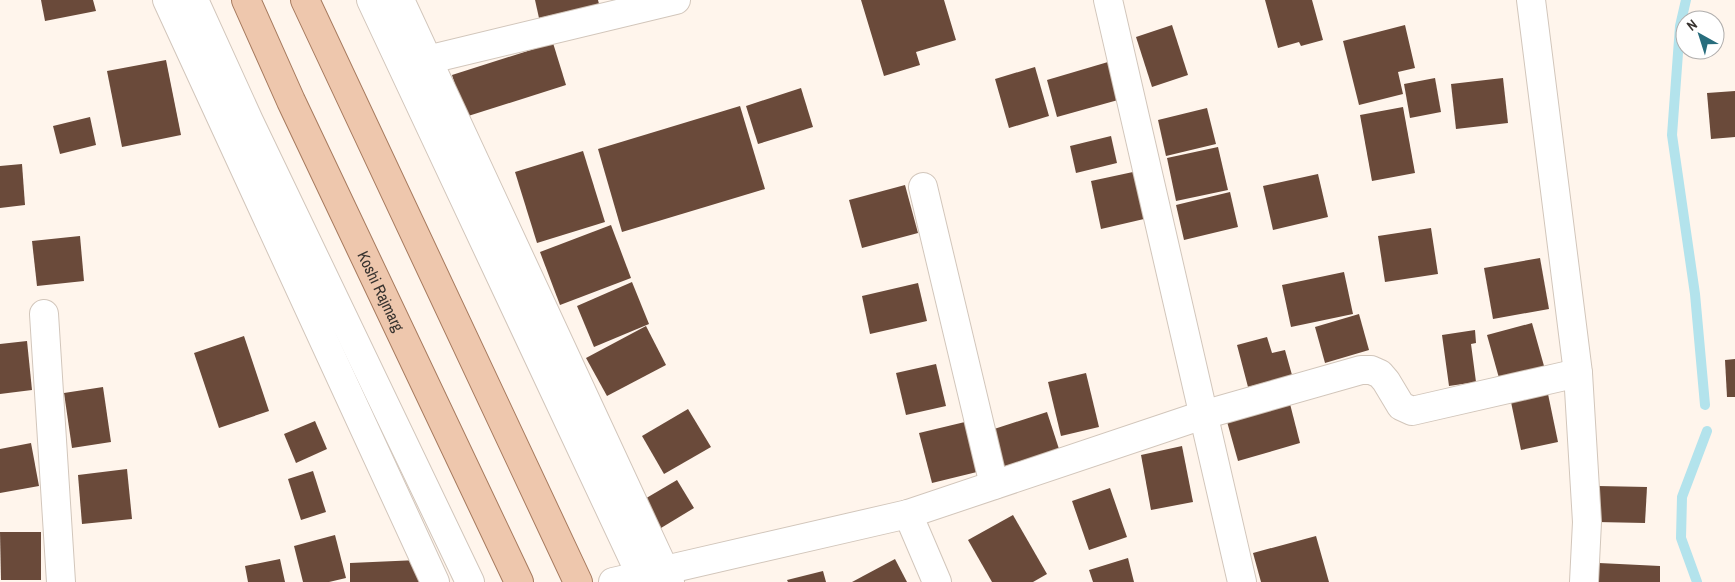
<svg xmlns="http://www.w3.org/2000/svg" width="1735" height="582" viewBox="0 0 1735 582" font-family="'Archivo Narrow',sans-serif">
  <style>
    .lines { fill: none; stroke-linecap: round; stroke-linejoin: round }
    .stream { stroke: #b3e3ec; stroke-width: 10 }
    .building { fill: #6a4a3a }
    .minor-casing { stroke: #d2c6bb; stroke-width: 30 }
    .major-casing { stroke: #a67a5e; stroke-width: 30 }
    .minor { stroke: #fff; stroke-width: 28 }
    .major { stroke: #eec7ad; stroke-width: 28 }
    .labels { text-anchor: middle; stroke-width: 5; stroke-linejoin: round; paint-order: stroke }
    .street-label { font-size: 16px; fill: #38332f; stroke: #fff }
  </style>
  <rect width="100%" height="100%" fill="#fff5ec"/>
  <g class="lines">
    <g class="stream">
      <path d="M1686,0L1680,26L1672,135L1695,294L1705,405"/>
      <path d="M1697,582L1681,538L1682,497L1707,431"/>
    </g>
  </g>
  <g class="building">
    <path d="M41,0H93L96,11L45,21Z"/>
    <path d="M535,0H598L599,4L539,18Z"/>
    <path d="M861,0H944L956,40L916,52L920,65L884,76Z"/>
    <path d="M1265,0H1312L1323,40L1301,46L1299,42L1278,48Z"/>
    <path d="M1172,25L1188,75L1152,87L1136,37Z"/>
    <path d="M1405,25L1415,68L1398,72L1403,94L1359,105L1343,41Z"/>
    <path d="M553,43L566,85L465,117L452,75Z"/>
    <path d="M166,60L181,135L122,147L107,71Z"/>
    <path d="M1108,62L1118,100L1057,117L1047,80Z"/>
    <path d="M1035,67L1049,116L1009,128L995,79Z"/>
    <path d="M1435,78L1441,112L1410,118L1404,84Z"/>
    <path d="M1503,78L1508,123L1456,129L1451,84Z"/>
    <path d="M801,88L813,127L758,144L746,106Z"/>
    <path d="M1735,91V137L1711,139L1707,93Z"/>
    <path d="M740,106L765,189L622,232L598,149Z"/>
    <path d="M1403,107L1415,173L1372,181L1360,115Z"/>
    <path d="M1207,108L1216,144L1166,156L1158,120Z"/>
    <path d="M90,117L96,145L60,154L53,126Z"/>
    <path d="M1111,136L1117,163L1076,173L1070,146Z"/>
    <path d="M1218,147L1228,190L1176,201L1167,158Z"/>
    <path d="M583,151L605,222L537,243L515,172Z"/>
    <path d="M22,164L25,205L0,208V166Z"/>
    <path d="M1133,172L1144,219L1101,229L1091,181Z"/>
    <path d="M1318,174L1328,217L1273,230L1263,186Z"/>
    <path d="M905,185L918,233L862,248L849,200Z"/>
    <path d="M1230,192L1238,227L1184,240L1176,205Z"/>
    <path d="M611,225L631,278L560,305L540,252Z"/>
    <path d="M1431,228L1438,274L1385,282L1378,236Z"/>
    <path d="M80,236L84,281L37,286L32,241Z"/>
    <path d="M1540,258L1549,309L1493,319L1484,268Z"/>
    <path d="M1344,272L1353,314L1291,327L1282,285Z"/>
    <path d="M632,282L649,324L594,347L577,306Z"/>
    <path d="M918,283L927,321L870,334L862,296Z"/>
    <path d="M1359,314L1369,350L1325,363L1315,327Z"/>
    <path d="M1532,323L1544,366L1499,378L1487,335Z"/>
    <path d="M646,326L666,365L607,396L586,358Z"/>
    <path d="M1475,330L1476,343L1471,344L1476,382L1449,386L1442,335Z"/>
    <path d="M244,336L269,411L219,428L194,353Z"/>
    <path d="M1267,337L1272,353L1285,350L1292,375L1248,387L1237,345Z"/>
    <path d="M27,341L32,390L0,394V344Z"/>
    <path d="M1735,359V397H1727L1725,360Z"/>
    <path d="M936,364L946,406L906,415L896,373Z"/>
    <path d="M1086,373L1099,427L1061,436L1048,382Z"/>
    <path d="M103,387L111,442L72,448L64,393Z"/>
    <path d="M1548,394L1558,442L1521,450L1511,402Z"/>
    <path d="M1289,400L1300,443L1238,461L1226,418Z"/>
    <path d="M688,409L711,447L664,474L642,436Z"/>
    <path d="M1047,412L1059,449L999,468L988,431Z"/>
    <path d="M315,421L327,449L296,463L284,434Z"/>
    <path d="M969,421L981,471L932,483L919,433Z"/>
    <path d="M31,443L39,486L0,493V449Z"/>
    <path d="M1182,446L1193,502L1151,510L1141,455Z"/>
    <path d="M127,469L132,519L82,524L78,475Z"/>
    <path d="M313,471L326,512L301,520L288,479Z"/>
    <path d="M677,480L694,508L661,528L643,500Z"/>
    <path d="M1598,486L1647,487L1645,523L1597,522Z"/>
    <path d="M1110,488L1127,537L1089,550L1072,501Z"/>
    <path d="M1013,515L1047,574L1033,582H992L968,540Z"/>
    <path d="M0,532H41V580H1Z"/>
    <path d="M335,535L346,578L329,582H303L294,546Z"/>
    <path d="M1316,536L1329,582H1261L1253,553Z"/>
    <path d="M1128,558L1134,582H1093L1089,570Z"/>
    <path d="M280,559L285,582H248L245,566Z"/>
    <path d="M895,559L907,582H852Z"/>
    <path d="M418,560L419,582H350V563Z"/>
    <path d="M1599,563L1660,566V582H1598Z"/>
    <path d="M823,571L826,582H788L787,580Z"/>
  </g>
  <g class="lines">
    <g class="minor-casing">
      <g id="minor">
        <path d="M167,0L435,582"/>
        <path d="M194,0L249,121L470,582"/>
        <path d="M371,0L644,582"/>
        <path d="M400,0L670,582"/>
        <path d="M1108,0L1242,582"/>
        <path d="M1531,0L1578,373L1587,522L1584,582"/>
        <path d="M410,64L676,0"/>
        <path d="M923,187L994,485"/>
        <path d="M44,314L61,582"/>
        <path d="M908,514L937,582"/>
        <path d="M613,582L908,514L1203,415L1361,370H1371L1380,374L1386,381L1401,406L1412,411L1578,373"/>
      </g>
    </g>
    <g class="major-casing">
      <g id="major">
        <path id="s1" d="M246,0L291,101L519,582"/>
        <path d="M305,0L578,582"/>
      </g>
    </g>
    <use href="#minor" class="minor"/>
    <use href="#major" class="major"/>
  </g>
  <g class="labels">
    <g class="street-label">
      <text dy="6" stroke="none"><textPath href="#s1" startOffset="321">Koshi Rajmarg</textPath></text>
    </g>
  </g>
  <g transform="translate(1700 35) rotate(321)"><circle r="24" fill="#ffffff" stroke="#afadac"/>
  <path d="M0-4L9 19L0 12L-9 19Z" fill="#286d7d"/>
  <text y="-8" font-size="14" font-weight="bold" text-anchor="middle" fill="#38332f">N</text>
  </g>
</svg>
